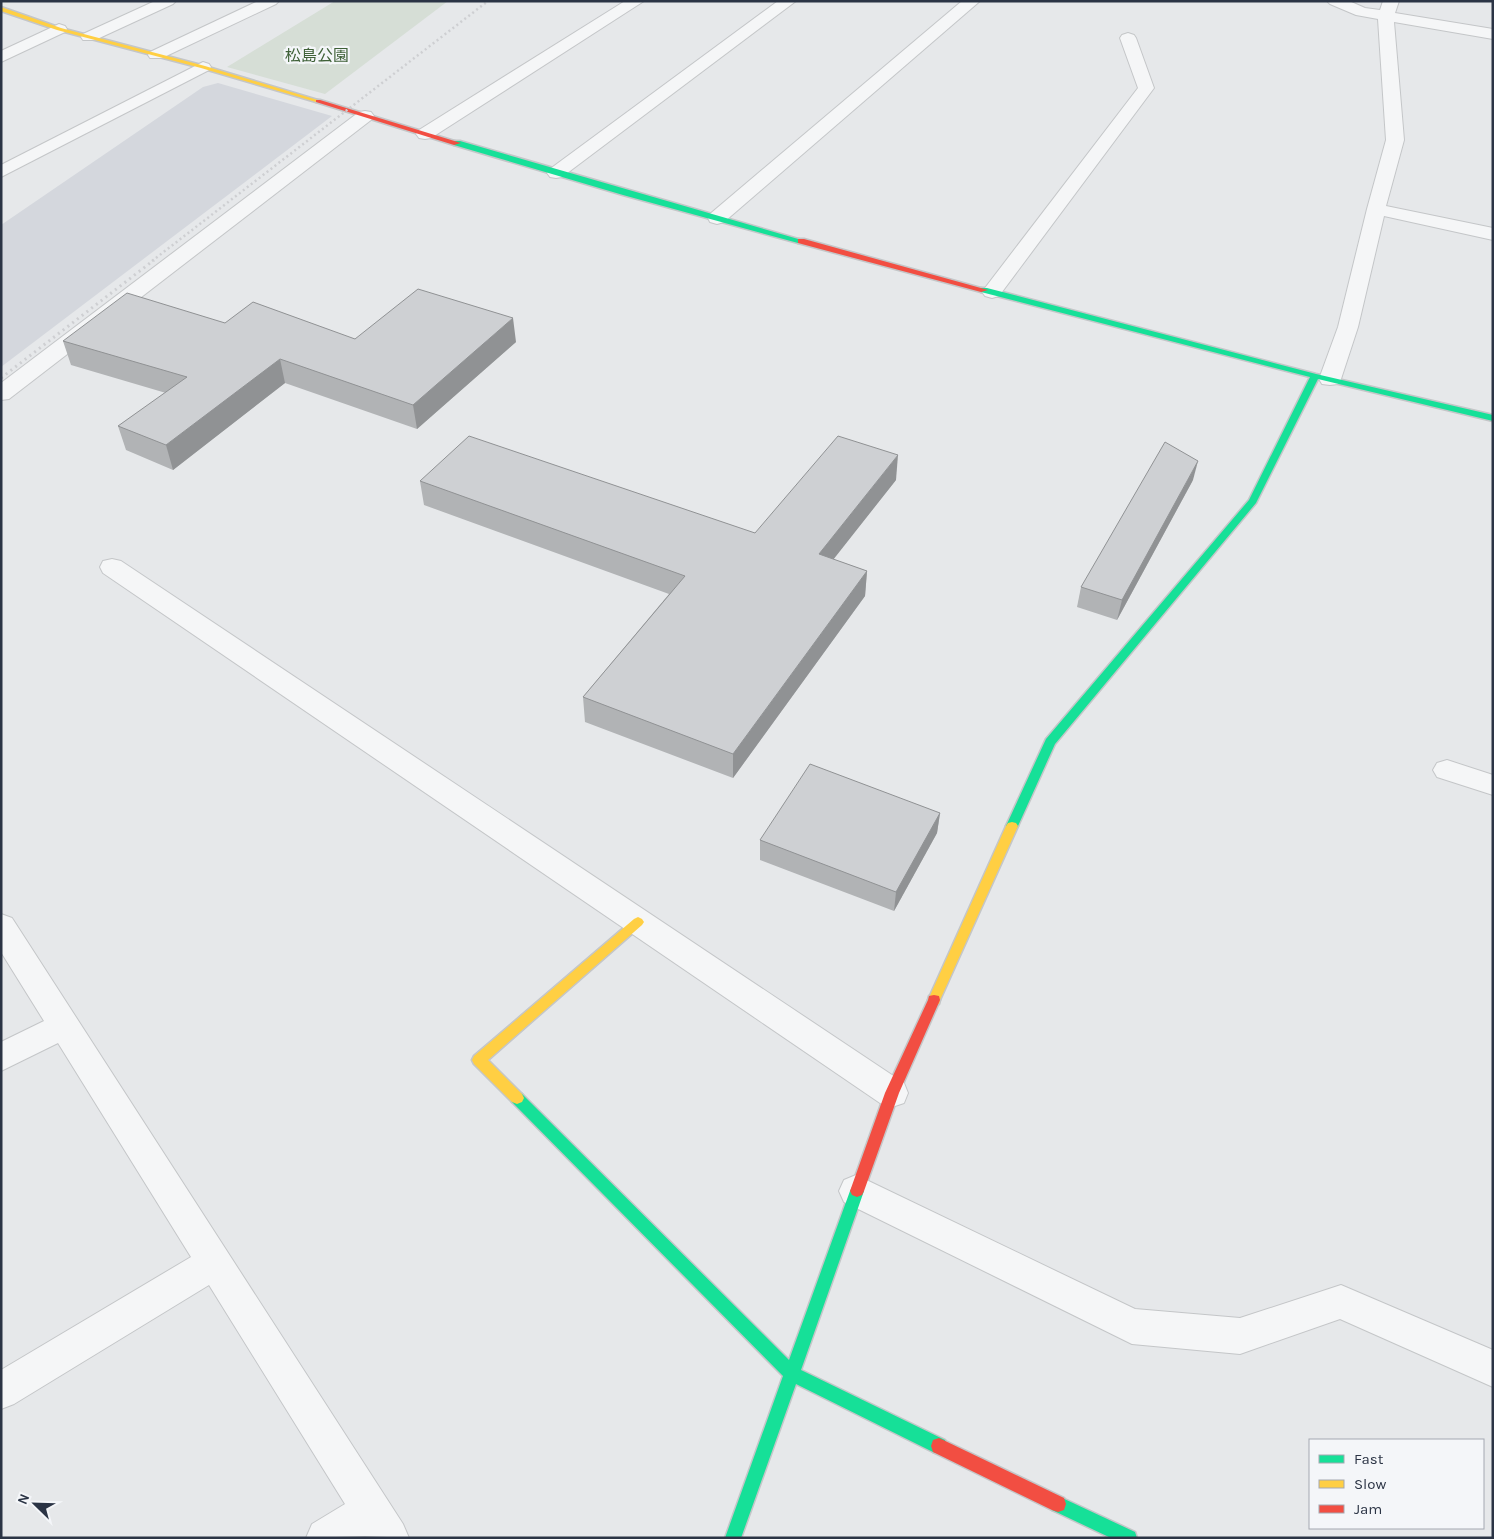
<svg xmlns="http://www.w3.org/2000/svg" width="1494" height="1539" viewBox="0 0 1494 1539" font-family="Karla,'Noto Sans JP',sans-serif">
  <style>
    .built { fill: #d4d7dd }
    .green { fill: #d6ded6 }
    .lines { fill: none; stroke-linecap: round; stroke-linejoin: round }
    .street-casing { stroke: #c4c6c8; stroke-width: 2 }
    .fast-casing { stroke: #c4c6c8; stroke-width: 3 }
    .slow-casing { stroke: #c4c6c8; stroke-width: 3 }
    .jam-casing { stroke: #c4c6c8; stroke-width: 3 }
    .street { fill: #f5f6f7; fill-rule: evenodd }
    .fast { fill: #16e098; fill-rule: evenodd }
    .slow { fill: #ffcf43; fill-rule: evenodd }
    .jam { fill: #f24e42; fill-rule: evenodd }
    .rail-far1 { stroke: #cecfd2; stroke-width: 2.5; stroke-dasharray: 2 3; stroke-linecap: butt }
    .rail { stroke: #cecfd2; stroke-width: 3; stroke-dasharray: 2 4; stroke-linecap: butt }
    .wall { fill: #b1b3b5 }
    .shaded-wall { fill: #909294 }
    .building { fill: #ced0d3; stroke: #909294 }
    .labels { text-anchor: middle; stroke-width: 4.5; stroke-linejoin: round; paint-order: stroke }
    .far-park-label { font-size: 16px; fill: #3f6138; stroke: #f4f6f9 }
  </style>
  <rect width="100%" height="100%" fill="#e6e8ea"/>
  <path class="built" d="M218,83L332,116L1,367V225L203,87Z"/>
  <path class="green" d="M335,1H448L325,94L227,67Z"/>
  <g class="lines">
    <g class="street-casing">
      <g id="street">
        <path d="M155,1H176L173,4L95,40H83L81,37L83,34Z"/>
        <path d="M258,1H279L276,4L162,58H150L148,55L150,52Z"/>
        <path d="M625,1H644L431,138L425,139L419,138L416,134L419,130Z"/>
        <path d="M778,1H796L562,177L556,178L550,177L547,173L550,169Z"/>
        <path d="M962,1H980L724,222L717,224L710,222L708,218L710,214Z"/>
        <path d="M1327,1H1349L1365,8L1380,10L1383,1H1399L1395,13L1493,29V39L1394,22L1404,140L1386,206L1493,228V240L1384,216L1358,327L1341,379L1338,384L1330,385L1322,384L1319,379L1338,327L1367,209L1386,140L1378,19L1356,15L1330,4Z"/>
        <path d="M59,24L65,26L67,29L65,32L1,62V51Z"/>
        <path d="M1128,33L1134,35L1136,38L1154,88L999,296L992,298L985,296L982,292L985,288L1138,88L1120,38L1122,35Z"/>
        <path d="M203,62L209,64L211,67L209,70L1,177V165Z"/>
        <path d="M365,111L371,112L374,116L371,120L9,399L1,400V383L359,112Z"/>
        <path d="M112,559L121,561L904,1083L908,1093L904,1103L892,1107L880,1103L103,573L100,567L103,561Z"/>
        <path d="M1447,760L1493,775V795L1437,777L1433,770L1437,763Z"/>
        <path d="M1,914L12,918L403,1524L409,1538L365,1536L306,1538L312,1524L345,1504L209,1285L14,1404L1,1409V1370L191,1257L58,1043L1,1071V1042L44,1021L1,952Z"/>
        <path d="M856,1175L1135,1309L1240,1318L1341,1285L1493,1350V1387L1340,1319L1240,1354L1132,1344L844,1202L839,1191L844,1180Z"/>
      </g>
    </g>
    <g class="fast-casing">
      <g id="fast">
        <path d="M454,141H460L805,241L798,243L623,195L454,145Z"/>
        <path d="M981,288H987L1316,374L1493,415V421L1318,379L1256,503L1055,744L1018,826L1016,829H1008L1006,826L1046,739L1249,500L1310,377L981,292Z"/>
        <path d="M517,1092L522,1094L789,1360L850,1191L852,1187L857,1185L862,1187L864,1191L801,1370L945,1440L947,1446L945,1452L939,1454L933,1452L796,1384L741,1538H725L783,1376L512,1102L510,1098L512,1094Z"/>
        <path d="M1058,1496L1135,1532L1137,1538H1111L1052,1510L1050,1504L1052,1498Z"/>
      </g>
    </g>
    <g class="slow-casing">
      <g id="slow">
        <path d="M1,7L61,28L205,66L321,101L316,102L201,68L57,30L1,11Z"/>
        <path d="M1012,822L1016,823L1018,826L940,1000L939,1004L934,1005L929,1004L928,1000L1006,826L1008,823Z"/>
        <path d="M638,917L642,919L644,922L642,925L488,1060L522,1094L524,1098L522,1102L517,1104L512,1102L474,1064L472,1060L474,1056L634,919Z"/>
      </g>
    </g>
    <g class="jam-casing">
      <g id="jam">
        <path d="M316,100H320L461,143L454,145L316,102Z"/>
        <path d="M798,239H804L988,290L981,292L798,243Z"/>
        <path d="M934,995L939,996L940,1000L899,1093L864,1191L862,1195L857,1197L852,1195L850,1191L885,1093L928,1000L929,996Z"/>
        <path d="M939,1438L1064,1498L1066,1504L1064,1510L1058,1512L1052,1510L933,1452L931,1446L933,1440Z"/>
      </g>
    </g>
    <use href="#street" class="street"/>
    <use href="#fast" class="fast"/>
    <use href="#slow" class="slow"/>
    <use href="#jam" class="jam"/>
    <path class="rail-far1" d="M152,261L488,1"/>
    <path class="rail" d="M1,378L154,260"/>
  </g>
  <g class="wall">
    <path d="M225,323L355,339L516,342L417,429L285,383L173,470L126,450L118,426L166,393L71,365L63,341Z"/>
    <path d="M896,480L833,559L867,571L865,596L733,778L585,722L583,697L669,594L424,505L420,481L755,533Z"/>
    <path d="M1193,480L1117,620L1077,607L1081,587Z"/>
    <path d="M940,813L937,833L894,911L760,860V840Z"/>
  </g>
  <g class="shaded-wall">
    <path d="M513,318L516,342L417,429L413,405Z"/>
    <path d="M280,359L285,383L173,470L166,445Z"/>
    <path d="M898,455L896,480L818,579L819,554Z"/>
    <path d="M1198,461L1193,480L1117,620L1122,600Z"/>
    <path d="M867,571L865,596L733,778V754Z"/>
    <path d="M940,813L937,833L894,911L896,892Z"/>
  </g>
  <g class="building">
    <path d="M418,289L513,318L413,405L280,359L166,445L118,426L187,377L63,341L127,293L225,323L253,302L355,339Z"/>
    <path d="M469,436L755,533L838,436L898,455L819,554L867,571L733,754L583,697L685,576L420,481Z"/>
    <path d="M1165,442L1198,461L1122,600L1081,587Z"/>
    <path d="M810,764L940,813L896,892L760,840Z"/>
  </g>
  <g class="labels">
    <g class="far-park-label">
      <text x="317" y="61">松島公園</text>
    </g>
  </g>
  <rect width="1494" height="1539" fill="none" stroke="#2b3445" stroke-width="5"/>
  <rect x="1309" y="1439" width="175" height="90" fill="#f4f6f9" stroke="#a4a8b1"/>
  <rect x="1319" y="1455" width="25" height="8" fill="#16e098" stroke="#a4a8b1"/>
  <text x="1354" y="1464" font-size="15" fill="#2b3445">Fast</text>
  <rect x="1319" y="1480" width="25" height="8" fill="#ffcf43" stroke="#a4a8b1"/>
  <text x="1354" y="1489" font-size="15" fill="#2b3445">Slow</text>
  <rect x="1319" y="1505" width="25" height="8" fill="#f24e42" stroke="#a4a8b1"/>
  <text x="1354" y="1514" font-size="15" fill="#2b3445">Jam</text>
  <g transform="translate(35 1504) rotate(293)" stroke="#f4f6f9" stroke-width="4" paint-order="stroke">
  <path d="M0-4L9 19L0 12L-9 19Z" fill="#2b3445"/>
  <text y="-8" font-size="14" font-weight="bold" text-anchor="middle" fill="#2b3445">N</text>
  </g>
</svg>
